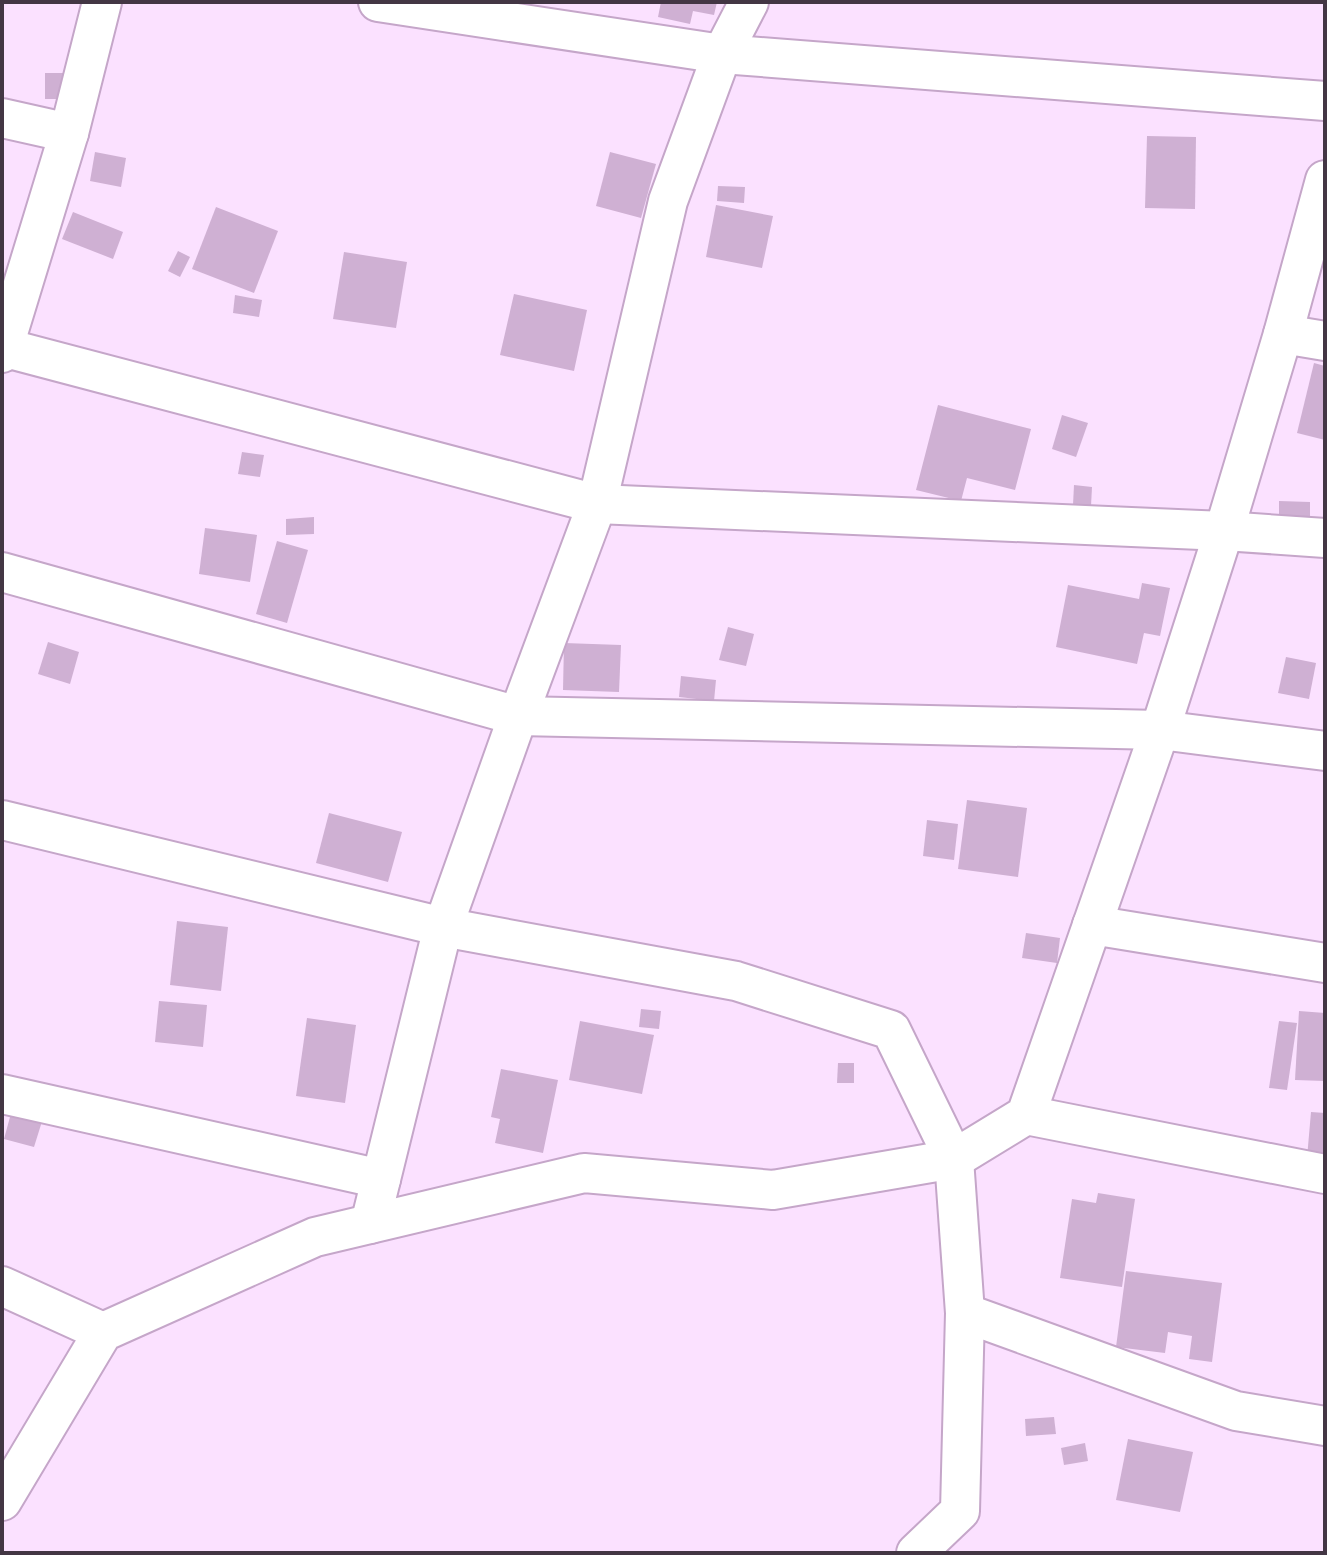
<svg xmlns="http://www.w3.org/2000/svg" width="1327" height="1555" viewBox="0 0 1327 1555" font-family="'Fira Sans Condensed',sans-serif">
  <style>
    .building { fill: #cfb0d3 }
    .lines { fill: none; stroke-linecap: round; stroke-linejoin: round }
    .minor-casing { stroke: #c5a6c9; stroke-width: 42 }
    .minor { stroke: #fff; stroke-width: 38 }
  </style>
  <rect width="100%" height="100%" fill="#fbe1ff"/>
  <g class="building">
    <path d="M661,2H717L714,15L693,11L690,24L658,17Z"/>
    <rect x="45" y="73" width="23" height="26"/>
    <path d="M1147,136L1196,137L1195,209L1145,208Z"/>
    <path d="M95,152L126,158L121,187L90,181Z"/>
    <path d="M610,152L656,164L641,218L596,206Z"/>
    <path d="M718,186L745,187L744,203L717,201Z"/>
    <path d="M716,205L773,216L762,268L706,257Z"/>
    <path d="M216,207L278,231L254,293L192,269Z"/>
    <path d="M73,212L123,232L113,259L62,239Z"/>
    <path d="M178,251L190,257L180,277L168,271Z"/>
    <path d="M344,252L407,262L396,328L333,319Z"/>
    <path d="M514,294L587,310L574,371L500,355Z"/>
    <path d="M235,295L262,300L259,317L233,313Z"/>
    <path d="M1314,363L1325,366V440L1297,433Z"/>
    <path d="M938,405L1031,429L1015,490L967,478L961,501L916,490Z"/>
    <path d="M1062,415L1088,423L1076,457L1052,449Z"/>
    <path d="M242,452L264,455L260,477L238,474Z"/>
    <path d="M1074,485L1092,487L1091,506L1073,505Z"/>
    <path d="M1279,501L1310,502V521L1279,520Z"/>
    <path d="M314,517V534L286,535V519Z"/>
    <path d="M205,528L257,535L250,582L199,574Z"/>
    <path d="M277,541L308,550L287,623L256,614Z"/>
    <path d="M1142,583L1170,588L1160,636L1144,633L1137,664L1056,647L1068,585L1139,599Z"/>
    <path d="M728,627L754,634L746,666L719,660Z"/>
    <path d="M48,642L79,652L70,684L38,674Z"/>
    <path d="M564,643L621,645L619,692L563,690Z"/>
    <path d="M1286,657L1316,663L1309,699L1278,693Z"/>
    <path d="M681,676L716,680L714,701L679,697Z"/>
    <path d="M967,800L1027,808L1018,877L958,869Z"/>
    <path d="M329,813L402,832L388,882L316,863Z"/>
    <path d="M927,820L958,824L954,860L923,856Z"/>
    <path d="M177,921L228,927L221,991L170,985Z"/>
    <path d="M1026,933L1060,938L1057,963L1022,958Z"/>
    <path d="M159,1001L207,1005L203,1047L155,1042Z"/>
    <path d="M641,1009L661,1011L659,1029L639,1027Z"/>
    <path d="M1299,1011L1325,1013V1081L1295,1080Z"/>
    <path d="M307,1018L356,1025L345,1103L296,1096Z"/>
    <path d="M580,1021L654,1035L642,1094L569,1080Z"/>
    <path d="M1279,1021L1297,1023L1287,1090L1269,1088Z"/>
    <path d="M838,1063H854V1083H837Z"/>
    <path d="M501,1069L558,1080L543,1153L495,1143L500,1119L491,1117Z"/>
    <path d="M13,1106L44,1115L34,1147L4,1139Z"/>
    <path d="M1311,1112L1325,1113V1159L1307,1158Z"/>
    <path d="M1098,1193L1135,1199L1122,1287L1060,1278L1072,1199L1096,1203Z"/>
    <path d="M1126,1271L1222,1283L1212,1362L1189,1359L1192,1336L1168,1332L1165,1353L1116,1347Z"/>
    <path d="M1054,1417L1056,1434L1026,1436L1025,1419Z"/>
    <path d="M1128,1439L1193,1452L1180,1512L1116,1500Z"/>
    <path d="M1085,1443L1088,1461L1064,1465L1061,1448Z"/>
  </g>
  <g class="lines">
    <g class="minor-casing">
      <g id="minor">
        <path d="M378,2L722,54L1325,101"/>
        <path d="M2,118L69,133"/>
        <path d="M1283,334L1325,341"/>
        <path d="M2,347L597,504L1224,531L1325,538"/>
        <path d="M2,353L69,133L102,2"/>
        <path d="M2,572L518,716L1160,730L1325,751"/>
        <path d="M2,820L443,927L736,981L891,1030L954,1159L965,1313L1236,1411L1325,1426"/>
        <path d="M1092,925L1325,963"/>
        <path d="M2,1094L381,1179"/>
        <path d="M1026,1115L1325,1174"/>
        <path d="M370,1224L443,927L518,716L597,504L668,201L722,54L749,2"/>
        <path d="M2,1286L103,1332"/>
        <path d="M2,1501L103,1332L315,1237L584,1173L773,1190L954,1159L1026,1115L1160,730L1224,531L1283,334L1325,180"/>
        <path d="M916,1553L960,1511L965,1313"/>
      </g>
    </g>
    <use href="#minor" class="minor"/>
  </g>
  <rect width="1327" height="1555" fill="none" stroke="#433644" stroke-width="8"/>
</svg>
